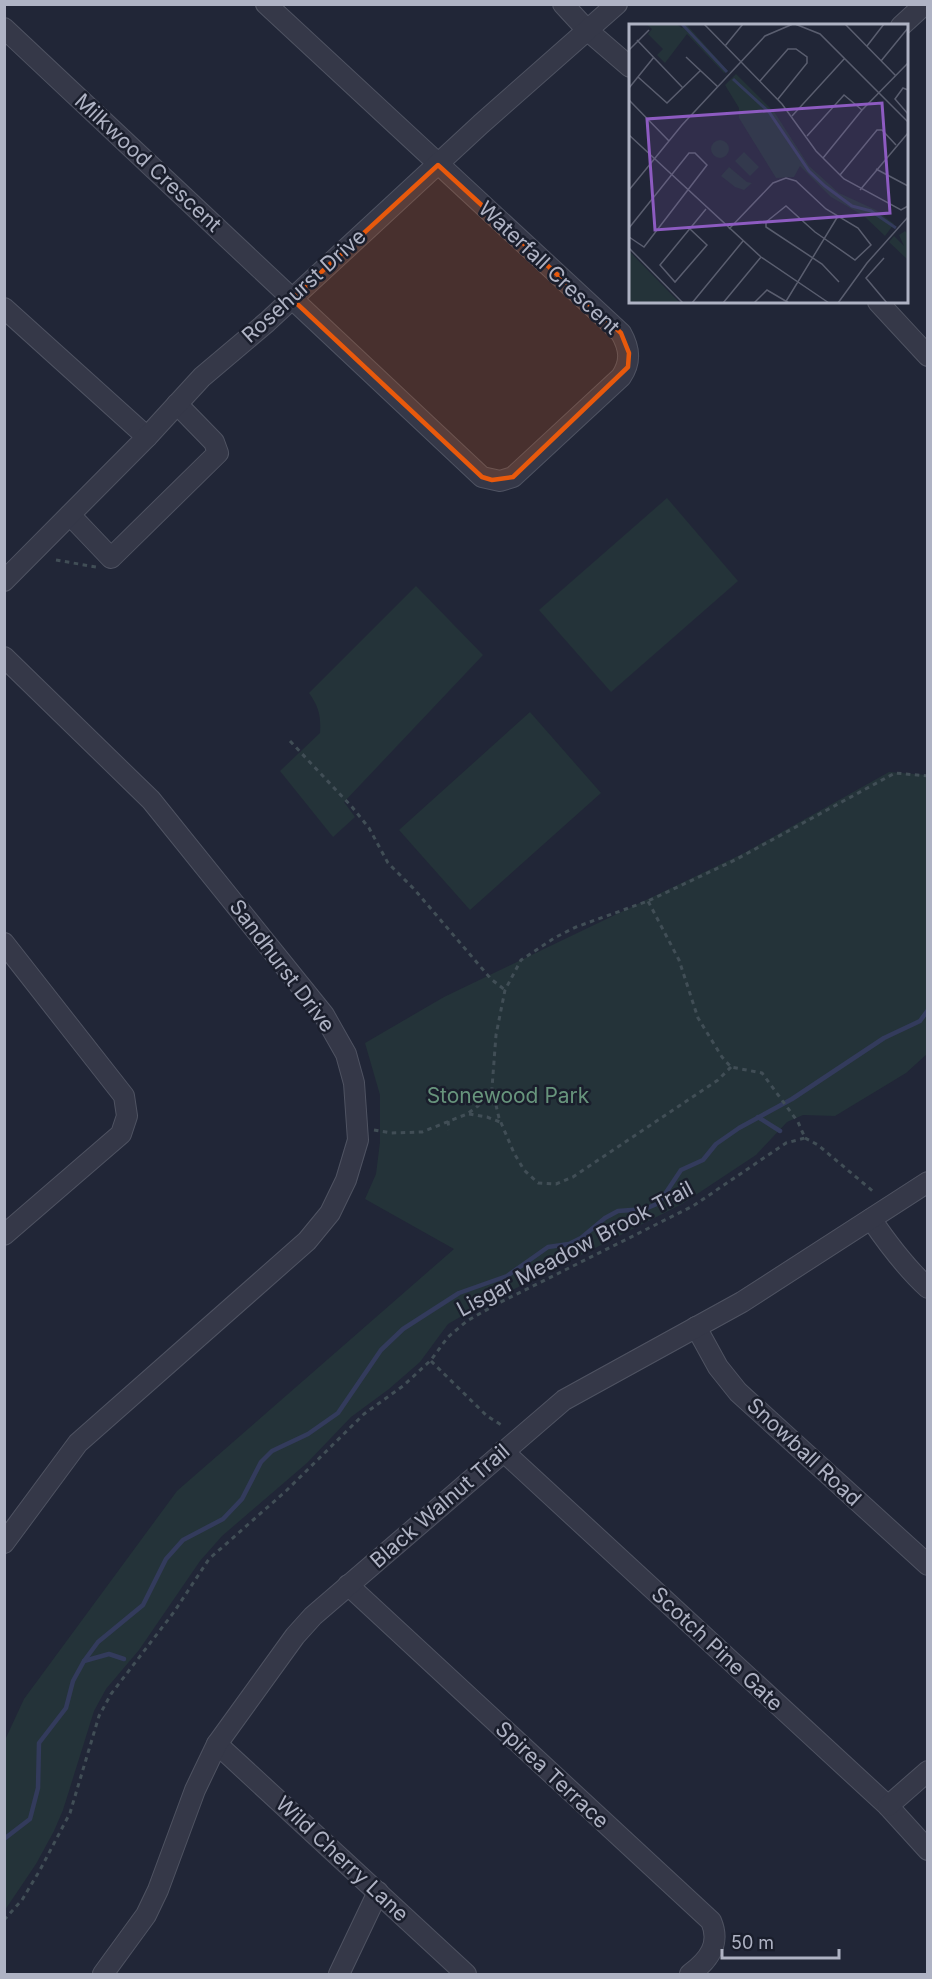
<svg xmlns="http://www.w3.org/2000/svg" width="932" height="1979" viewBox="0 0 932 1979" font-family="Inter,sans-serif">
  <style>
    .green { fill: #243339 }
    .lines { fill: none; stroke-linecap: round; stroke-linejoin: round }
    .stream { stroke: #333b5c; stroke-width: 4.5 }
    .minor-casing { stroke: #4f5362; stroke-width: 22 }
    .path { stroke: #414e56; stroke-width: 3; stroke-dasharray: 4.5 4.5; stroke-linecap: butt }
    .minor { stroke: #353848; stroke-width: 20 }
    .marked { fill: #e8590c; fill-opacity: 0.2; stroke: #e8590c; stroke-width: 4.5; stroke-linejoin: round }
    .labels { text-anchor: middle; stroke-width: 5; stroke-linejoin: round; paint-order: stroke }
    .street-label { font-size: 21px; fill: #afb3c4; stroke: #1a1e2c }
    .park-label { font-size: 21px; fill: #67947c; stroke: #1a1e2c }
    .inset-river { fill: none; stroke: #333b5c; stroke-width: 3 }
    .inset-road { fill: none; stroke: #5a5e6f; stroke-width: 1.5 }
    .view { fill: #8d5bc1; fill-opacity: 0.15; stroke: #8d5bc1; stroke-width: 3 }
    .inset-edge { fill: none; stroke: #afb3c4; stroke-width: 3 }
  </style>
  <rect width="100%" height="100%" fill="#212637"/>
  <g class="green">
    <path d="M667,498L738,581L611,692L539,610Z"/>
    <path d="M416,586L483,655L344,802L355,817L333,837L280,771L320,733C321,716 319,707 309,693Z"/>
    <path d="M530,712L601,793L470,910L399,830Z"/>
    <path d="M889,772L927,775V1054L906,1073L835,1116L803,1115L787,1122L756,1155L682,1204L467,1313L448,1324L420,1362L389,1389L351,1417L307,1463L222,1536L200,1561L139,1650L106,1689L94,1711L63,1810L54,1831L36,1864L5,1910V1740L24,1699L177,1491L454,1249L365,1199L376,1174L380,1142V1095L365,1043L444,997L744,853Z"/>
  </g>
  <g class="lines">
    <g class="stream">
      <path d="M758,1117L780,1131"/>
      <path d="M84,1661L109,1654L124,1659"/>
      <path d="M4,1839L30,1819L38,1788L39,1743L66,1708L73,1681L84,1661L98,1642L143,1605L166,1559L183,1540L223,1519L242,1499L261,1462L272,1451L308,1434L338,1413L381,1350L403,1329L459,1293L507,1276L548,1247L569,1244L581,1238L605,1218L618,1211L645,1209L659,1203L681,1170L703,1160L716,1144L739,1128L792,1099L884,1038L920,1021L928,1010"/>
    </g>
    <g class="minor-casing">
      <g id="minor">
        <path d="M563,4L587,30L630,67"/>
        <path d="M901,26L925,4"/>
        <path d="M4,28L482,477L500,481L513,477L621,377C631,362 630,349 621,333L266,4"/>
        <path d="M878,302L928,356"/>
        <path d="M4,308L147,437"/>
        <path d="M70,515L111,558L218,453L214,442L177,404"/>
        <path d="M4,581L147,437L202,377L267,322L481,124L617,4"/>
        <path d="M4,657L151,800L324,1015L346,1054L354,1083L358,1140L346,1180L330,1213L307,1241L78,1443L4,1543"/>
        <path d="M4,943L124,1096L127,1116L121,1134L4,1235"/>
        <path d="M871,1219C888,1244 905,1267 928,1288"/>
        <path d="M696,1327L718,1367L738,1392L928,1565"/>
        <path d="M503,1451L888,1806L928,1850"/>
        <path d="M348,1585L711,1921C721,1944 709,1960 690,1974"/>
        <path d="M217,1744L466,1974"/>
        <path d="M888,1806L928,1771"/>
        <path d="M103,1974L146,1915L158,1890L195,1790L217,1744L295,1636L313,1616L564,1400L742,1302L928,1182"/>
        <path d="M339,1974L378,1892"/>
      </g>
    </g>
    <g class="path">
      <path d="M56,560L96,567"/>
      <path d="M290,741L352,807L369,828L388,863L414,889L491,979L505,990"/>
      <path d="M731,1067L718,1080L573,1177L556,1184L538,1183L524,1170L514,1153L499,1118L492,1088L496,1035L505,990L521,960L556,937L576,927L648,901L735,860L895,773L928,776"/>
      <path d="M469,1114L487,1117L500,1122"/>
      <path d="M448,1121L449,1130"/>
      <path d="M374,1130L391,1133L422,1132L467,1114L478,1106L492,1088"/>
      <path d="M805,1138L818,1145L875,1193"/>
      <path d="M431,1361L487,1416L503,1426"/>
      <path d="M4,1920L22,1900L40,1870L70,1813L99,1716L111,1694L174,1612L209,1559L287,1490L364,1414L403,1386L431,1360L448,1337L467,1321L495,1305L693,1206L786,1143L805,1138L798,1122L762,1073L731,1067L722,1057L698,1018L679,960L648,901"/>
    </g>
    <use href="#minor" class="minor"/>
  </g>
  <path class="marked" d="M438,165L621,333L629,353L628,367L513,477L492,480L482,477L292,299Z"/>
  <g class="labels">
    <g class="street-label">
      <text transform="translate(148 163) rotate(43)" y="7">Milkwood Crescent</text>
      <text transform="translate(549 268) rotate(43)" y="7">Waterfall Crescent</text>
      <text transform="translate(304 286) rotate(-42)" y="7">Rosehurst Drive</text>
      <text transform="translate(282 966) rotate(53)" y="7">Sandhurst Drive</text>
      <text transform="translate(575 1249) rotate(-28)" y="7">Lisgar Meadow Brook Trail</text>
      <text transform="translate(804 1452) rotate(43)" y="7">Snowball Road</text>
      <text transform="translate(440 1506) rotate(-41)" y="7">Black Walnut Trail</text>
      <text transform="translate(717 1649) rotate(43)" y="7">Scotch Pine Gate</text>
      <text transform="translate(552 1775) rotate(43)" y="7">Spirea Terrace</text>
      <text transform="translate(342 1859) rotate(43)" y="7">Wild Cherry Lane</text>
    </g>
    <g class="park-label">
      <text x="508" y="1103">Stonewood Park</text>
    </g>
  </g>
  <g transform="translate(629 24)">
    <rect width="279" height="279" fill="#212637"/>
    <path d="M17,0H47L53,4L57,0L99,47L95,49L58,10L36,39L28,31L34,25L19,10L23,5ZM107,50L146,89L180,142L210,169L247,186L265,200L256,212L235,192L202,173L171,142L165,153L147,154L110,94V84L96,61ZM82 125a9 9 0 1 1 18 0a9 9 0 1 1-18 0ZM115,128L130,143L121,152L106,137ZM100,143L118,158L123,159L115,166L106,163L92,152ZM276,207L279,210V236L260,218L265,212L275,222L270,211ZM0,227L51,279H0Z" fill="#243339"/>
    <path class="inset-river" d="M53,0L98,48M104,55L140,88L180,147L196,162L223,182L242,187L267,204"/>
    <path class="inset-road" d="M75,0L153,80L187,127L215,155L272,186L279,182M166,0L191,10L279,98M216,0L267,52M8,16L54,64M96,22L114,0M238,22L255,0M0,26L20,6M57,33L89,63M252,37L279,4M9,53L38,79L72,46M131,57L159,25H167L178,33V39L149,75M0,64L25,33M279,66L274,64L266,75L279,90M0,76L40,117M163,92L216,34M0,111L132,233L200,279M178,112L215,71L233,86M194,134L233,86L279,39M247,145L279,162M211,151L248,106H253L267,121M0,166L53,101L136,12L164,0M231,166L279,109M0,204L60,129H66L78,141L15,223L0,213M61,205L78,221L46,258L31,241L77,185M100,205L144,159L157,154L167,157L197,185L229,204L242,221L226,236L186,208L157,182L137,198V203L193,240L210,258M0,224L54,279M255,234L237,254L258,279M63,279L114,217M94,279L132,233M125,279L138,266L160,279M156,279L209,192M209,279L238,239L279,193"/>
    <path class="view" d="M253,79L261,189L26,206L18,95Z"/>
    <rect width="279" height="279" class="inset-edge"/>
  </g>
  <rect width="932" height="1979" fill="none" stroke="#afb3c4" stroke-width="12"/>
  <path d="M722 1949v9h117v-9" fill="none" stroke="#afb3c4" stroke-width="3"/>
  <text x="731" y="1949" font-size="18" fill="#afb3c4" stroke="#1a1e2c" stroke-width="4.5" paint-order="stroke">50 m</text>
</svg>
